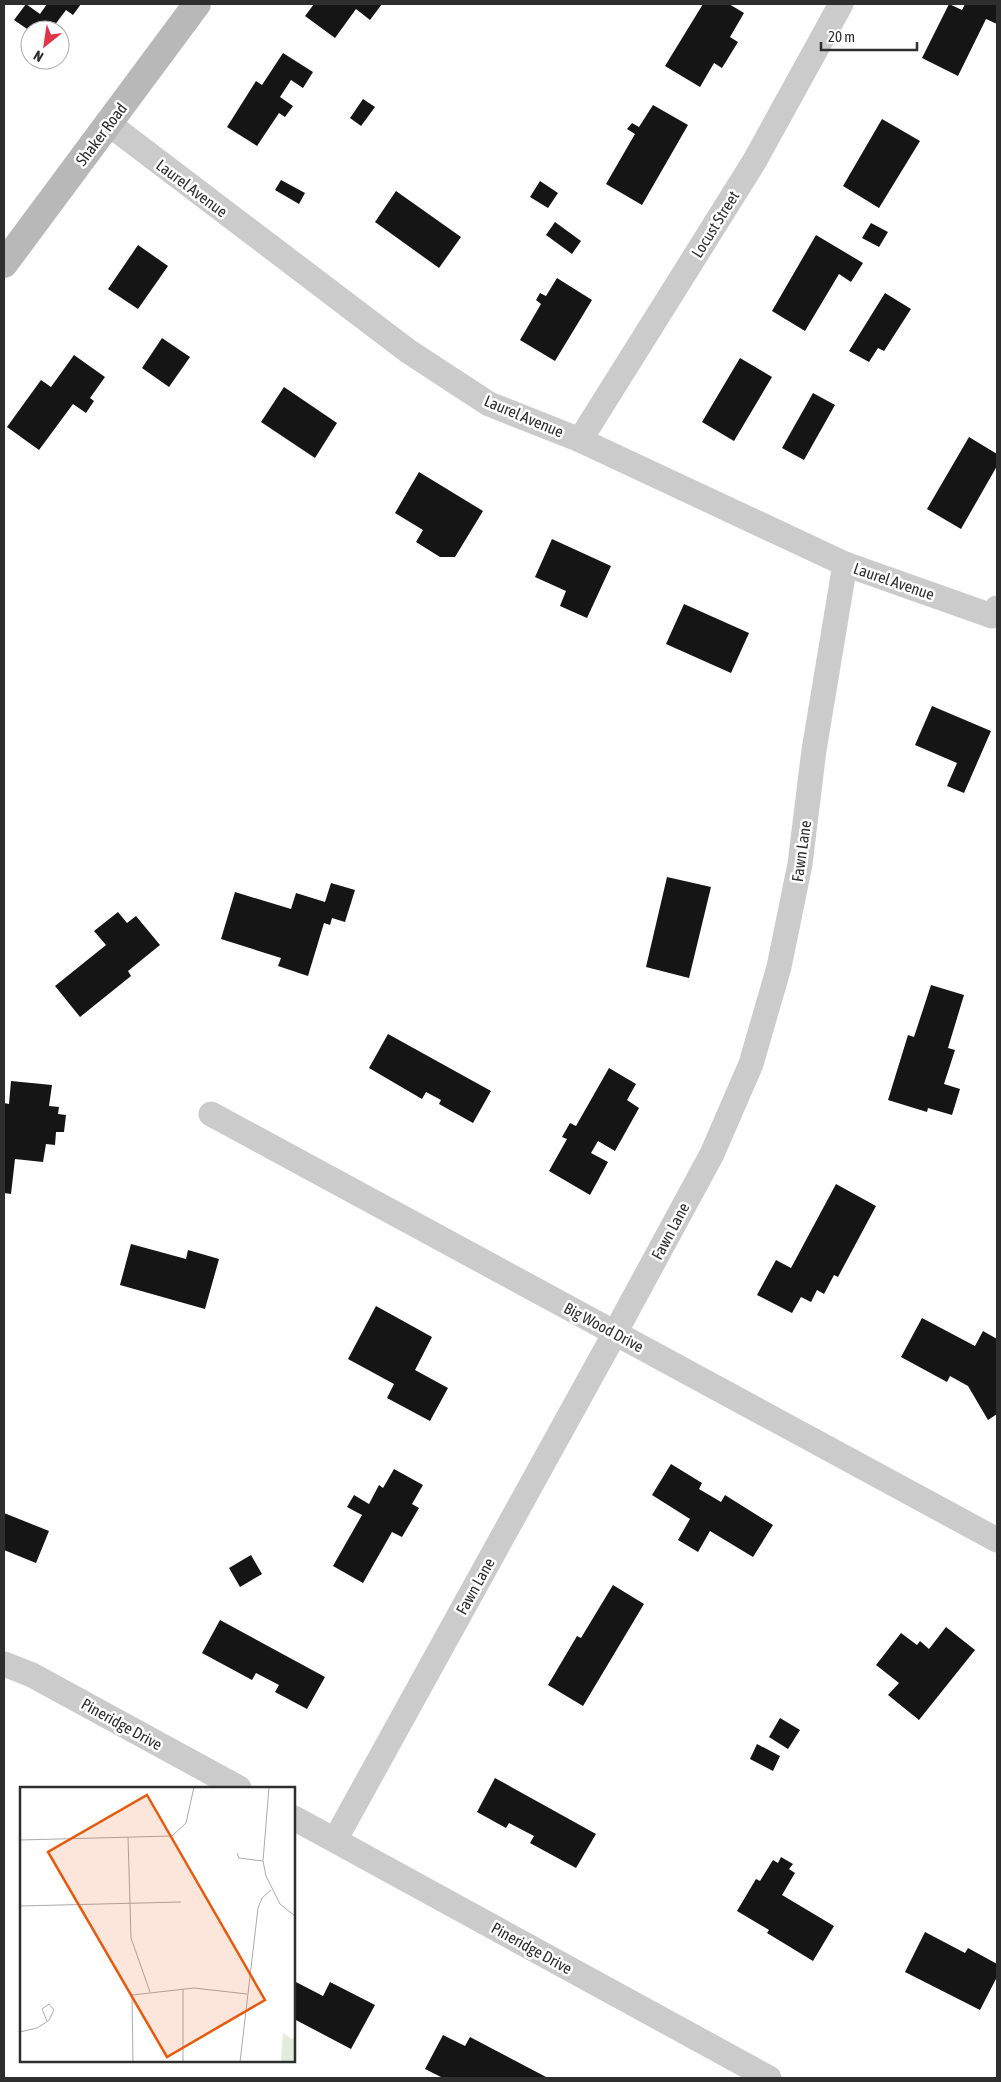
<svg xmlns="http://www.w3.org/2000/svg" width="1001" height="2082" viewBox="0 0 1001 2082" font-family="'Asap Condensed',sans-serif">
  <style>
    .building { fill: #151515 }
    .lines { fill: none; stroke-linecap: round; stroke-linejoin: round }
    .street { stroke: #cbcbcb; stroke-width: 25 }
    .secondary { stroke: #b8b8b8; stroke-width: 28 }
    .labels { text-anchor: middle; stroke-width: 5; stroke-linejoin: round; paint-order: stroke }
    .street-label { font-size: 16px; fill: #2e2e2e; stroke: #fff }
    .inset-road { fill: none; stroke: #ababab; stroke-width: 1 }
    .view { fill: #e8590c; fill-opacity: 0.15; stroke: #e8590c; stroke-width: 2.5 }
    .inset-edge { fill: none; stroke: #2e2e2e; stroke-width: 2.5 }
  </style>
  <rect width="100%" height="100%" fill="#fff"/>
  <g class="building">
    <path d="M26,4L40,14L47,4H81L73,15L66,10L51,30L30,31L14,20Z"/>
    <path d="M314,4H382L370,20L356,9L335,38L305,16Z"/>
    <path d="M703,4H729L744,13L730,37L738,42L722,68L714,63L700,87L665,66Z"/>
    <path d="M949,4L962,10L965,4H997V24L986,19L958,76L922,58Z"/>
    <path d="M283,53L313,72L303,88L291,80L280,97L293,106L285,117L279,113L257,146L227,127L256,81L262,85Z"/>
    <path d="M363,99L375,107L361,126L350,118Z"/>
    <path d="M653,105L688,125L642,205L606,184L635,134L627,129L632,123L639,127Z"/>
    <path d="M882,119L920,141L879,208L843,186Z"/>
    <path d="M281,180L305,193L299,204L275,190Z"/>
    <path d="M540,181L558,193L548,208L530,197Z"/>
    <path d="M396,191L461,237L439,268L375,222Z"/>
    <path d="M555,222L581,241L572,254L546,235Z"/>
    <path d="M871,223L888,232L879,247L862,238Z"/>
    <path d="M816,235L863,263L851,282L839,274L805,331L772,311Z"/>
    <path d="M138,245L168,266L138,309L108,289Z"/>
    <path d="M557,278L592,300L555,361L520,340L541,304L536,300L540,293L546,296Z"/>
    <path d="M885,293L911,309L884,351L878,348L869,362L849,351Z"/>
    <path d="M162,338L190,357L169,387L142,368Z"/>
    <path d="M74,355L105,377L90,398L94,401L86,413L73,404L39,450L7,427L41,380L51,387Z"/>
    <path d="M740,358L772,377L734,441L702,422Z"/>
    <path d="M284,387L337,423L315,458L261,422Z"/>
    <path d="M813,393L835,405L804,460L782,448Z"/>
    <path d="M969,437L997,454V466L961,529L927,509Z"/>
    <path d="M419,472L483,511L455,557H440L416,542L423,530L395,513Z"/>
    <path d="M552,539L611,566L587,618L560,606L566,591L535,577Z"/>
    <path d="M684,604L749,633L731,673L666,644Z"/>
    <path d="M932,706L991,731L964,793L947,786L957,763L915,745Z"/>
    <path d="M667,877L711,887L689,978L646,967Z"/>
    <path d="M331,883L355,890L345,922L332,918L330,925L324,923L308,976L278,966L281,958L221,939L235,892L291,909L296,893L325,902Z"/>
    <path d="M118,912L127,923L136,916L160,945L128,971L131,976L80,1017L55,986L106,945L94,931Z"/>
    <path d="M931,985L964,995L948,1048L955,1050L944,1084L960,1089L952,1115L928,1108L927,1112L888,1100L908,1035L914,1037Z"/>
    <path d="M388,1034L491,1091L473,1123L439,1104L441,1100L426,1092L422,1099L369,1068Z"/>
    <path d="M609,1068L636,1084L627,1100L639,1108L615,1151L598,1141L591,1153L608,1162L590,1195L549,1171L567,1139L562,1137L570,1123L576,1126Z"/>
    <path d="M11,1081L52,1085L49,1106L59,1107L58,1114L66,1115L64,1132H56L55,1145L46,1144L43,1162L15,1159L11,1194L4,1193V1103L9,1104Z"/>
    <path d="M836,1184L876,1206L838,1277L834,1275L824,1294L817,1290L811,1302L801,1297L792,1313L757,1295L776,1260L791,1268Z"/>
    <path d="M131,1244L186,1259L188,1250L219,1259L205,1309L120,1285Z"/>
    <path d="M376,1306L432,1337L415,1370L448,1388L430,1421L387,1398L394,1384L348,1359Z"/>
    <path d="M922,1318L975,1346L983,1331L997,1339V1414L988,1420L968,1386L950,1376L947,1382L901,1357Z"/>
    <path d="M671,1464L702,1483L699,1489L721,1502L725,1495L773,1525L753,1557L710,1531L698,1552L678,1540L690,1519L652,1495Z"/>
    <path d="M394,1469L423,1485L412,1504L419,1508L402,1537L392,1532L363,1583L333,1566L362,1515L347,1507L354,1495L369,1504L379,1485L383,1488Z"/>
    <path d="M4,1513L49,1531L36,1563L4,1550Z"/>
    <path d="M251,1555L262,1574L240,1587L229,1568Z"/>
    <path d="M613,1585L644,1604L583,1706L548,1685L577,1636L581,1638Z"/>
    <path d="M220,1620L325,1677L307,1709L275,1692L279,1685L256,1673L252,1680L202,1653Z"/>
    <path d="M946,1627L975,1650L919,1720L888,1695L899,1683L876,1665L901,1633L917,1645L920,1641L929,1649Z"/>
    <path d="M780,1718L800,1730L788,1749L769,1737Z"/>
    <path d="M757,1744L780,1756L773,1771L750,1759Z"/>
    <path d="M495,1778L596,1834L576,1868L530,1843L534,1836L509,1823L506,1828L477,1812Z"/>
    <path d="M781,1857L793,1864L789,1869L795,1873L782,1895L834,1926L813,1961L767,1933L769,1930L737,1911L756,1879L760,1881L773,1860L778,1863Z"/>
    <path d="M925,1932L965,1953L968,1948L997,1964V1977L980,2010L905,1972Z"/>
    <path d="M294,1981L323,1996L330,1982L375,2005L351,2049L294,2019Z"/>
    <path d="M443,2035L465,2046L470,2037L548,2078H443L425,2069Z"/>
  </g>
  <g class="lines">
    <g class="street">
      <path d="M109,124L408,351L489,404L580,440L845,564L992,616L997,608"/>
      <path d="M580,440L754,162L841,4"/>
      <path d="M211,1114L997,1540"/>
      <path d="M4,1664L32,1675L239,1788"/>
      <path d="M294,1818L769,2078"/>
      <path d="M335,1840L615,1333L712,1154L751,1064L779,967L800,864L814,750L845,564"/>
    </g>
    <path class="secondary" d="M4,264L197,4"/>
  </g>
  <g class="labels">
    <g class="street-label">
      <text transform="translate(101 134) rotate(-53)" y="6">Shaker Road</text>
      <text transform="translate(192 188) rotate(37)" y="6">Laurel Avenue</text>
      <text transform="translate(715 224) rotate(-58)" y="6">Locust Street</text>
      <text transform="translate(524 416) rotate(23)" y="6">Laurel Avenue</text>
      <text transform="translate(894 581) rotate(19)" y="6">Laurel Avenue</text>
      <text transform="translate(801 851) rotate(-82)" y="6">Fawn Lane</text>
      <text transform="translate(670 1231) rotate(-62)" y="6">Fawn Lane</text>
      <text transform="translate(604 1327) rotate(28)" y="6">Big Wood Drive</text>
      <text transform="translate(475 1586) rotate(-61)" y="6">Fawn Lane</text>
      <text transform="translate(122 1724) rotate(29)" y="6">Pineridge Drive</text>
      <text transform="translate(532 1948) rotate(29)" y="6">Pineridge Drive</text>
    </g>
  </g>
  <g transform="translate(20 1787)">
    <rect width="275" height="275" fill="#fff"/>
    <path d="M263,246L272,252L275,249V275H261Z" fill="#e5ebdc"/>
    <path class="inset-road" d="M249,0L243,74L246,89L260,117L275,129M108,50L111,151L130,205M0,53L152,49L166,36L174,0M217,66L219,71L243,74M0,119L161,115M163,202V275M0,245L17,241L25,236L29,233L34,223L29,217L22,222L27,234M113,275L112,208L174,201L227,207M220,275L238,121L242,111L251,103"/>
    <path class="view" d="M127,8L245,213L147,270L28,65Z"/>
    <rect width="275" height="275" class="inset-edge"/>
  </g>
  <rect width="1001" height="2082" fill="none" stroke="#2e2e2e" stroke-width="10"/>
  <g transform="translate(45 45) rotate(210)"><circle r="24" fill="#ffffff" stroke="#ababab"/>
  <path d="M0-4L9 19L0 12L-9 19Z" fill="#e23348"/>
  <text y="-8" font-size="14" font-weight="bold" text-anchor="middle" fill="#2e2e2e">N</text>
  </g>
  <path d="M821 42v8h96v-8" fill="none" stroke="#2e2e2e" stroke-width="2.5"/>
  <text x="828" y="42" font-size="15" fill="#2e2e2e" stroke="#ffffff" stroke-width="4" paint-order="stroke">20 m</text>
</svg>
